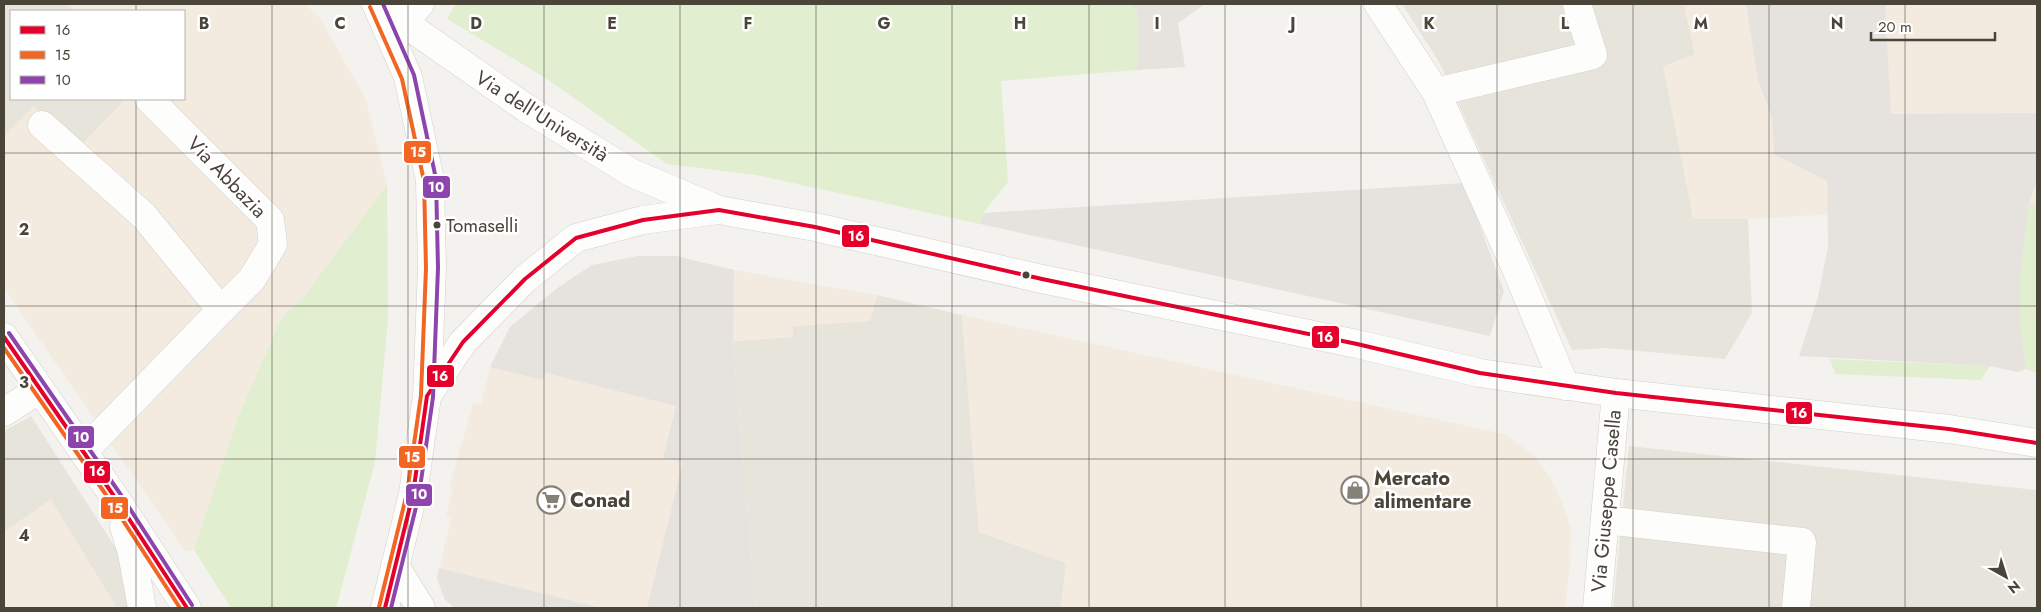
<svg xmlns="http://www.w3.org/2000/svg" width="2041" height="612" viewBox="0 0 2041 612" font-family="Jost,sans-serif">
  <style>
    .residential { fill: #e7e4dc }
    .commercial { fill: #f3ebdf }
    .green { fill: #e1eecf }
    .parking { fill: #e6e3df }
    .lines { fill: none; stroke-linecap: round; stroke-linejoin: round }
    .minor-casing { stroke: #d2d0cb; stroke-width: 29 }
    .minor { stroke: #fdfdfc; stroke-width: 28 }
    .bus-1-casing { stroke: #fff; stroke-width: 8 }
    .bus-2-casing { stroke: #fff; stroke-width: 8 }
    .bus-3-casing { stroke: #fff; stroke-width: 8 }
    .bus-1 { stroke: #e4002b; stroke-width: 4 }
    .bus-2 { stroke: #f26522; stroke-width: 4 }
    .bus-3 { stroke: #8e44ad; stroke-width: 4 }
    .grid { fill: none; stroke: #4b4439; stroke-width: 1; stroke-opacity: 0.55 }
    .bus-dot { fill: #4b4439; stroke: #fff; stroke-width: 2 }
    .labels { text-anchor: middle; stroke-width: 5; stroke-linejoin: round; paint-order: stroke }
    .bus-label { font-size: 19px; fill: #4b4439; stroke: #fff; text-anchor: start }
    .street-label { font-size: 20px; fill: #4b4439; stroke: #fff }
    .poi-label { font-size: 20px; font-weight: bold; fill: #4b4439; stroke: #fff; text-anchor: start }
    .grid-label { font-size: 16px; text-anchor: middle; font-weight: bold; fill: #4b4439; stroke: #fff; stroke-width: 5; stroke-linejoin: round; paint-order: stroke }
    .line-badge { stroke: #fff; stroke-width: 2 }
    .badge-label { font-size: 14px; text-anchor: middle; font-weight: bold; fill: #fff }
  </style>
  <rect width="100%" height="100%" fill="#f4f2ee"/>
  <g class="residential">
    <path d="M4,4H67L73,11H11V99H126L78,149L4,136Z"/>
    <path d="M1402,4H1684L1695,54L1693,219H1748L1752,313L1725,359L1607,348L1572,350L1439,62Z"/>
    <path d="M877,295L962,315L979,532L1066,563L1061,608H756L733,341L793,337L792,326L870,321Z"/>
    <path d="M31,416L154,608H4V431Z"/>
    <path d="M1629,446L2037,490V608H1613Z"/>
  </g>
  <g class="commercial">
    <path d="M67,4H305L319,17L366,99L387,185L302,299L282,317L238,417L194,550L185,551L4,288V136L34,106L78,148L126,99H184V11H73Z"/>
    <path d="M1684,4H2037V203L1748,219H1693L1663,66L1695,54Z"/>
    <path d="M638,256H676L734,270L877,295L870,321L793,326V337L733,341L756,608H455L445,600L437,579L451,518L446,516L453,486L450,485L473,403L481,404L490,367L510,327L556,289L592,265Z"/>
    <path d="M962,315L1504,434L1535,456L1551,479L1561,500L1571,529L1570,565L1565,608H1061L1066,563L979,532Z"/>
    <path d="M51,499L117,608H4V532Z"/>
  </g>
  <g class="green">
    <path d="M456,4H1131L1138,12L1137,70L1001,81L1008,182L983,213L980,224L756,175L667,164L547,79L447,19Z"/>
    <path d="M387,185L388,319L375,462L336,608H231L194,550L238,417L282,317L302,299Z"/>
    <path d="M2029,203H2037V373L2026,369L2020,324V279Z"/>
    <path d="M1830,359L1990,366L1981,380L1835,374Z"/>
  </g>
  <g class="parking">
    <path d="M1131,4H1205L1178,23L1185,67L1137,70L1138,12Z"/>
    <path d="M1746,4H1885L1891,114L2037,113V181L2029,203L2020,279V324L2026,369L2018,372L1990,366L1799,356L1818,297L1828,247L1827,181L1774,154L1772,118L1758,80Z"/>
    <path d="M1464,183L1504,291L1490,336L980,224L983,213Z"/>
    <path d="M638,256H676L734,270L733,341L756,608H647L683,462L663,458L676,406L546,373L543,380L490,367L510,327L556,289L592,265Z"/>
    <path d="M439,568L601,608H455L445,600L437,579Z"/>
  </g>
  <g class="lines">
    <g class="minor-casing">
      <g id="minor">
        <path d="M376,4L408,77L430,180L432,268L427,396L413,494L385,608"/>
        <path d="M377,4L526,108L632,173L719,210L815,227L1042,279L1357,344L1480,373L1616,393L1949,429L2037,443"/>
        <path d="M1378,4L1436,92L1517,271L1565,386"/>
        <path d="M404,23L420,4"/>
        <path d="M1436,92L1593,55L1577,4"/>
        <path d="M149,99L270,220L273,244L252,279L221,310"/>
        <path d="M42,125L144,216L221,310L83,452"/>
        <path d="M4,337L116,499L187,608"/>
        <path d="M427,396L463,342L525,279L576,238L643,220L718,210"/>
        <path d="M4,412L40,389"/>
        <path d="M1605,520L1802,542L1796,608"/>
        <path d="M124,527L132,553L142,608"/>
        <path d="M395,566L421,608"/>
        <path d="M1597,608L1616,393"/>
      </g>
    </g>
    <use href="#minor" class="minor"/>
    <g class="bus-1-casing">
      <g id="bus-1">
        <path d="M4,337L116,499L187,608"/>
        <path d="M385,608L413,494L427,396L463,342L525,279L576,238L643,220L719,210L815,227L1042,279L1357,344L1480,373L1616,393L1949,429L2037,443"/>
      </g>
    </g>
    <g class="bus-2-casing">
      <g id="bus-2">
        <path d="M370,7L402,79L424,181L426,268L421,395L407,493L379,607"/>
        <path d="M4,348L111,502L180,608"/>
      </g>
    </g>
    <g class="bus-3-casing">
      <g id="bus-3">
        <path d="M383,4L414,75L436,179L438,268L433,397L419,495L391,608"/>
        <path d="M9,333L121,495L192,605"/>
      </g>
    </g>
    <use href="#bus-1" class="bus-1"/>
    <use href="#bus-2" class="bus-2"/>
    <use href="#bus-3" class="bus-3"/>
  </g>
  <path class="grid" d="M136,4V11M272,4V608M408,4V608M544,4V608M680,4V608M816,4V608M952,4V608M1089,4V608M1225,4V608M1361,4V608M1497,4V608M1633,4V608M1769,4V608M1905,4V608M136,99V608M4,153H2037M4,306H2037M4,459H2037"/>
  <defs>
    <g id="shop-ring" transform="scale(1.4375)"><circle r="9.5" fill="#fff" stroke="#868178" stroke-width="1.5"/><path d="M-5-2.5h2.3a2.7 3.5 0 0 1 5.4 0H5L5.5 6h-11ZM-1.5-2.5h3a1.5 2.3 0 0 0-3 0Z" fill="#868178"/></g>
    <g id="supermarket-ring" transform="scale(1.4375)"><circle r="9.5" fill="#fff" stroke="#868178" stroke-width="1.5"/><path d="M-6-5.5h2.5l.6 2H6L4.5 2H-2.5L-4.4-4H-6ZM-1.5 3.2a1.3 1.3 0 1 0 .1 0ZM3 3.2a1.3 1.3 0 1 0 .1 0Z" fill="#868178"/></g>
  </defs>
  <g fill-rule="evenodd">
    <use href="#shop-ring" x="1355" y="490"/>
    <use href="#supermarket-ring" x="551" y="500"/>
  </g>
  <g class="bus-dot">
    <circle cx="437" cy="225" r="4.5"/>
    <circle cx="1026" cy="275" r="4.5"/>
  </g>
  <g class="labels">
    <g class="bus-label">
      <text x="446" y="232">Tomaselli</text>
    </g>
    <g class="street-label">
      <text transform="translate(542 116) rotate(32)" y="7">Via dell'Università</text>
      <text transform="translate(227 177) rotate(46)" y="7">Via Abbazia</text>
      <text transform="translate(1606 501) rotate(-85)" y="7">Via Giuseppe Casella</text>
    </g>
    <g class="poi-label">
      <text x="1374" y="485">Mercato<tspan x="1374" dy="23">alimentare</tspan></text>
      <text x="570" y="507">Conad</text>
    </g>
  </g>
  <g class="grid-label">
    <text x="204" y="29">B</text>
    <text x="340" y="29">C</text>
    <text x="476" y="29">D</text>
    <text x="612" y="29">E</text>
    <text x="748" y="29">F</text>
    <text x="884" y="29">G</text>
    <text x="1020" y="29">H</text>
    <text x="1157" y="29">I</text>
    <text x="1293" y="29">J</text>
    <text x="1429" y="29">K</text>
    <text x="1565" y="29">L</text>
    <text x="1701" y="29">M</text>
    <text x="1837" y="29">N</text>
    <text x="24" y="235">2</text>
    <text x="24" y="388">3</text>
    <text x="24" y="541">4</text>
  </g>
  <g class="line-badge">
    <rect x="403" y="140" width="29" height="24" rx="5" fill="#f26522"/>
    <rect x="422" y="175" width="29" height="24" rx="5" fill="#8e44ad"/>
    <rect x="841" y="224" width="29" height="24" rx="5" fill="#e4002b"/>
    <rect x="1311" y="325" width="29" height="24" rx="5" fill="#e4002b"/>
    <rect x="426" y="364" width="29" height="24" rx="5" fill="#e4002b"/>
    <rect x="1785" y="401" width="28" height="24" rx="5" fill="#e4002b"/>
    <rect x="67" y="425" width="28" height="24" rx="5" fill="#8e44ad"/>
    <rect x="398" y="445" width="28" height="24" rx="5" fill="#f26522"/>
    <rect x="83" y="460" width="28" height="24" rx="5" fill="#e4002b"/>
    <rect x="405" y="483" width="28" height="24" rx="5" fill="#8e44ad"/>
    <rect x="100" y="496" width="29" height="24" rx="5" fill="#f26522"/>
  </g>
  <g class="badge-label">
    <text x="418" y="157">15</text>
    <text x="436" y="192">10</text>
    <text x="856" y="241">16</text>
    <text x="1325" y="342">16</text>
    <text x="440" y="381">16</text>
    <text x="1799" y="418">16</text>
    <text x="81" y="442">10</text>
    <text x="412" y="462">15</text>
    <text x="97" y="476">16</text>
    <text x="419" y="499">10</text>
    <text x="115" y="513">15</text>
  </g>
  <rect width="2041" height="612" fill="none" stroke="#4b4439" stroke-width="10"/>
  <rect x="10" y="10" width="175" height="90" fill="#ffffff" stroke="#b7b4b0"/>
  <rect x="20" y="26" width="25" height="8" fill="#e4002b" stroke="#b7b4b0"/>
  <text x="55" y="35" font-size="15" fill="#4b4439">16</text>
  <rect x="20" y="51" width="25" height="8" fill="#f26522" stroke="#b7b4b0"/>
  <text x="55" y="60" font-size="15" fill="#4b4439">15</text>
  <rect x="20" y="76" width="25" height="8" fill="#8e44ad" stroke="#b7b4b0"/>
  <text x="55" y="85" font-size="15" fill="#4b4439">10</text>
  <g transform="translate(2006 577) rotate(141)" stroke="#ffffff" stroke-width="4" paint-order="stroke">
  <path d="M0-4L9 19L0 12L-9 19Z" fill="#4b4439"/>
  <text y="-8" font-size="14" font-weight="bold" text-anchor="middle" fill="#4b4439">N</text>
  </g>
  <path d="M1871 32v8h124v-8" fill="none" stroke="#4b4439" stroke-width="2.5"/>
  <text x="1878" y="32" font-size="15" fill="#4b4439" stroke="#ffffff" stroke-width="4" paint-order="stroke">20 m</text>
</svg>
